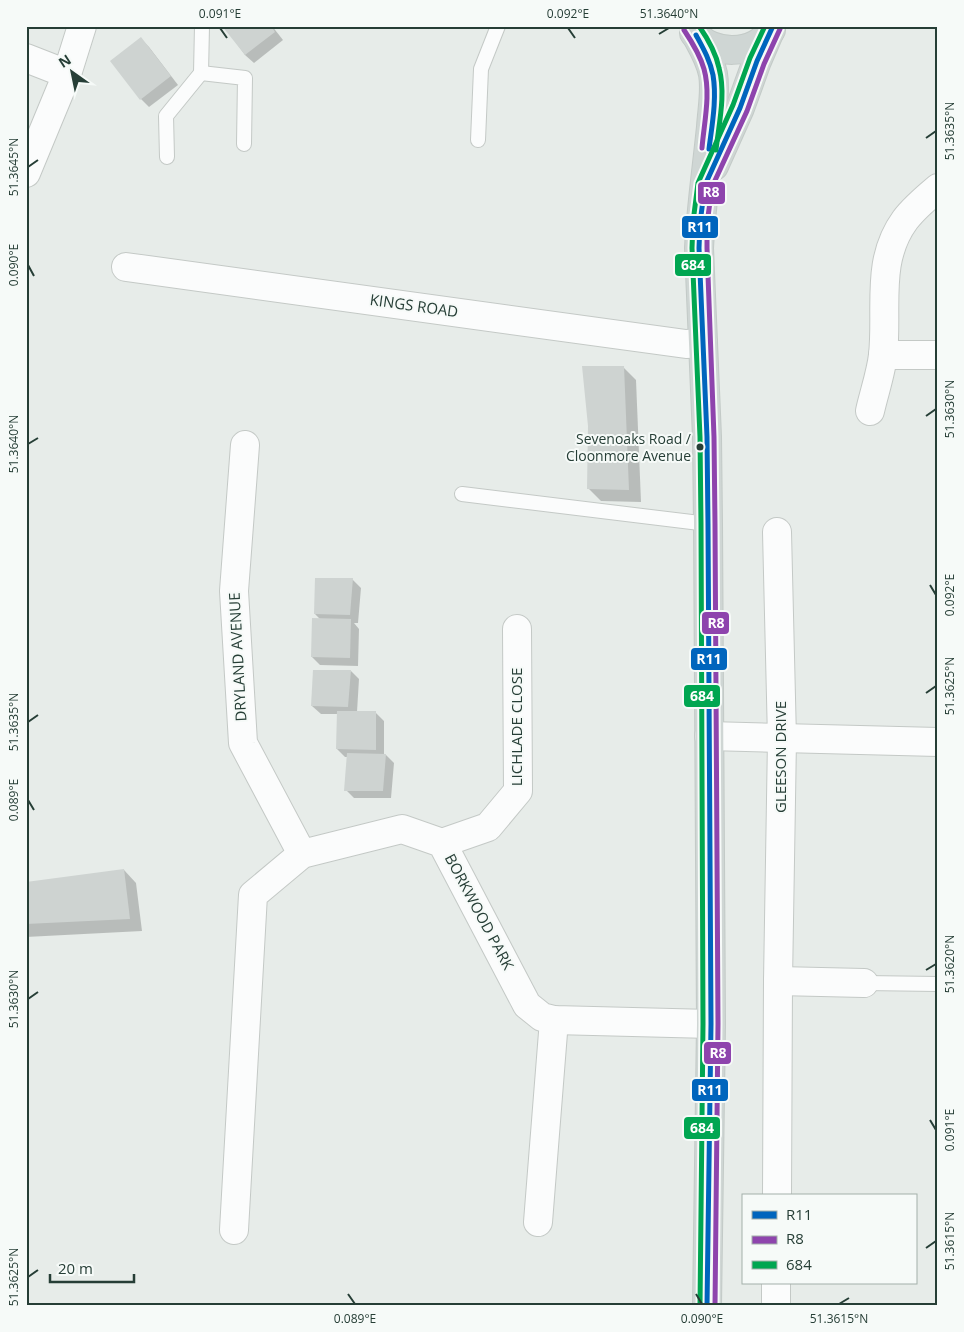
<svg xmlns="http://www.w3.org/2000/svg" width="964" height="1332" viewBox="0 0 964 1332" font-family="'Open Sans',sans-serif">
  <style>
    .shadow { fill: #0003 }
    .building { fill: #ced3d1 }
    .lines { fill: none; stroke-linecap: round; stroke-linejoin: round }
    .service-casing { stroke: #c4c9c6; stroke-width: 16 }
    .minor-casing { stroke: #c4c9c6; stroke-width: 30 }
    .primary-casing { stroke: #c3cac7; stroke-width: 30 }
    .service { stroke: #fbfcfc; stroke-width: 14 }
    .minor { stroke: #fbfcfc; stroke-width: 28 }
    .primary { stroke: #cfd6d4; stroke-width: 28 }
    .bus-1-casing { stroke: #f6faf8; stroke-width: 9 }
    .bus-2-casing { stroke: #f6faf8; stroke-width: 9 }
    .bus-3-casing { stroke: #f6faf8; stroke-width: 9 }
    .bus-1 { stroke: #0065bd; stroke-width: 5 }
    .bus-2 { stroke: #8e44ad; stroke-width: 5 }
    .bus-3 { stroke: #00a651; stroke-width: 5 }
    .ticks { fill: none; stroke: #263e36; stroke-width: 2 }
    .bus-dot { fill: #263e36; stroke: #f6faf8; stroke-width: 2 }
    .labels { text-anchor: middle; stroke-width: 4; stroke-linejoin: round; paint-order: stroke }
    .bus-label { font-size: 14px; fill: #263e36; stroke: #f6faf8; text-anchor: end }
    .street-label { font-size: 15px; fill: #263e36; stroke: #f6faf8 }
    .line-badge { stroke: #f6faf8; stroke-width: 2 }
    .badge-label { font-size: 14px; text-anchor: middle; font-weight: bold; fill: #fff }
    .neatline { fill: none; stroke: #263e36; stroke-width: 2 }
    .ticks-label { font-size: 12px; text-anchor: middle; fill: #263e36 }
  </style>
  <rect width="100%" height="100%" fill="#e7ece9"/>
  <g class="shadow">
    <path d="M224,26H272L283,40L254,63L245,55Z"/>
    <path d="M141,39L149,47L178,85L149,107L141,99Z"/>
    <path d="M623,367L636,380L641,502L601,501L588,488Z"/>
    <path d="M352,579L361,588L358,623H354L359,629L358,666L320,665L312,657L321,620L315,614Z"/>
    <path d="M351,671L359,679L357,712H375L384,721V755H386L394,763L391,798H354L346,790L348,757H345L337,749L338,714H321L312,706Z"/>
    <path d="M124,870L136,883L142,931L26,937V884Z"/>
  </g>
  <g class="building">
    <path d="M222,26H271L275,32L245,55Z"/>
    <path d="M141,37L171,76L140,100L110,61Z"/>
    <path d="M582,366H624L629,490L587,489L588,426Z"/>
    <path d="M315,578H353L350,615L314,614Z"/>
    <path d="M312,618L351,619L350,658L311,657Z"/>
    <path d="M313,670H351L348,707L311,706Z"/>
    <path d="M337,711H376V750L336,749Z"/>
    <path d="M347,753L386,754L383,791H344Z"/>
    <path d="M124,869L130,919L26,924V882Z"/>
  </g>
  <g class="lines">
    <g class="service-casing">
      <g id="service">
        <path d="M201,73L245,78L244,144"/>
        <path d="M478,140L481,69L498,26"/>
        <path d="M167,157L166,116L201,73L202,26"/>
        <path d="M462,494L708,524"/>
        <path d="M864,983L938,984"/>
      </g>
    </g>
    <g class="minor-casing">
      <g id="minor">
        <path d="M26,58L67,74"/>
        <path d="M26,173L67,74L82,26"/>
        <path d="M126,267L686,344L703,343"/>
        <path d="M883,355H938"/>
        <path d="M870,411C874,393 881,373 883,355C888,308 875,261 905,220C914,208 926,198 938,188"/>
        <path d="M245,445L234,591L243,743L302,854"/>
        <path d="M709,736L938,742"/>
        <path d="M442,843L488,827L518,791L517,629"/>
        <path d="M778,981L864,983"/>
        <path d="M777,1196L778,981L782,739L777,532"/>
        <path d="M538,1222L554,1020"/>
        <path d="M234,1230L253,895L302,854L402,829L442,843L527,1005L542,1017L554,1020L711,1024"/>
        <path d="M776,1306V1283"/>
      </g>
    </g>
    <g class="primary-casing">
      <g id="primary">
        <path d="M694,33C712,56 755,56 771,30"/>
        <path d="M696,35C703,48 710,59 713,74C716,91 712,110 711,127C707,167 701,208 699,248L707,437L708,524L711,1024L707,1306"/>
        <path d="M714,166L740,108L757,61L769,33"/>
      </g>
    </g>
    <use href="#service" class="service"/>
    <use href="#minor" class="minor"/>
    <use href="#primary" class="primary"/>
    <g class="bus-1-casing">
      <g id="bus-1">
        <path d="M696,35C703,48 710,60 713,75C717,99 712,125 709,149"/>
        <path d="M707,1306L711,1024L708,524L707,437L699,248L700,223L705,185L740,108L757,61L773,26"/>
      </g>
    </g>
    <g class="bus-2-casing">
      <g id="bus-2">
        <path d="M684,30C692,42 700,55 704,69C711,94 704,123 702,148"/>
        <path d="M715,1306L718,1024L715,524L714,437L707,248V224L712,187L747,111L764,64L780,29"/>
      </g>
    </g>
    <g class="bus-3-casing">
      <g id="bus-3">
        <path d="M699,26C708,39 716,53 719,68C726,94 719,123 716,150"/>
        <path d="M700,1306L703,1024L701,524L700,437L692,248L693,222L698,183L733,105L750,58L765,26"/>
      </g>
    </g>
    <use href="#bus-1" class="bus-1"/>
    <use href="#bus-2" class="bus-2"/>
    <use href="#bus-3" class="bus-3"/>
  </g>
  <path class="ticks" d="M220,28L227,38M568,28L575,38M659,34L669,28M926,138L936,131M28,167L38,160M28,265L34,276M926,416L936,409M28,444L38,438M930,585L936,595M926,693L936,686M28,722L38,715M28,800L34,810M926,970L936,964M28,999L38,992M930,1120L936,1130M926,1248L936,1241M28,1277L38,1270M348,1294L355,1304M696,1294L702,1304M839,1304L849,1298"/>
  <circle class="bus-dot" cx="700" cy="447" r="4.5"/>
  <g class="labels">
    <g class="bus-label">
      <text x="691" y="444">Sevenoaks Road /<tspan x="691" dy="17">Cloonmore Avenue</tspan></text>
    </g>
    <g class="street-label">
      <text transform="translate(414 306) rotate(8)" y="5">KINGS ROAD</text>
      <text transform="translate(238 657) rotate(-93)" y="5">DRYLAND AVENUE</text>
      <text transform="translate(517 727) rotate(-90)" y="5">LICHLADE CLOSE</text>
      <text transform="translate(781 757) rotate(-90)" y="5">GLEESON DRIVE</text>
      <text transform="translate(479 912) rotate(62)" y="5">BORKWOOD PARK</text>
    </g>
  </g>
  <g class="line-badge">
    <rect x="697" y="181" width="29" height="24" rx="5" fill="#8e44ad"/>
    <rect x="681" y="215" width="38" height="24" rx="5" fill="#0065bd"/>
    <rect x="674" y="253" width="38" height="24" rx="5" fill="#00a651"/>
    <rect x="701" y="611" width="29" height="24" rx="5" fill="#8e44ad"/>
    <rect x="690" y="647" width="38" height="24" rx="5" fill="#0065bd"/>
    <rect x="683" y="684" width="38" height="24" rx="5" fill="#00a651"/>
    <rect x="703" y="1041" width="29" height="24" rx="5" fill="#8e44ad"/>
    <rect x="691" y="1078" width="38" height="24" rx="5" fill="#0065bd"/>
    <rect x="683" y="1116" width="38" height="24" rx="5" fill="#00a651"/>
  </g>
  <g class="badge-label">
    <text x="711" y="197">R8</text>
    <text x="700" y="232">R11</text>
    <text x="693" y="270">684</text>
    <text x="716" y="628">R8</text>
    <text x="709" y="664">R11</text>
    <text x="702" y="701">684</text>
    <text x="718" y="1058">R8</text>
    <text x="710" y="1095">R11</text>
    <text x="702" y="1133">684</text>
  </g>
  <rect width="964" height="1332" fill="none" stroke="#f6faf8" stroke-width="55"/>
  <rect x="742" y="1194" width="175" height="90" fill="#f6faf8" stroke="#a3afaa"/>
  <rect x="752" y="1211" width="25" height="8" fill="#0065bd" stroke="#a3afaa"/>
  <text x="786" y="1220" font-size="15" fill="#263e36">R11</text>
  <rect x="752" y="1236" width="25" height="8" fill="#8e44ad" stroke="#a3afaa"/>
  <text x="786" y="1244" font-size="15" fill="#263e36">R8</text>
  <rect x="752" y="1261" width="25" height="8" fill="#00a651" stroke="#a3afaa"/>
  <text x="786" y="1270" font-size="15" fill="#263e36">684</text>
  <g transform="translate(72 72) rotate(327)" stroke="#f6faf8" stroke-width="4" paint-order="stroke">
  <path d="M0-4L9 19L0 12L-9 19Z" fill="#263e36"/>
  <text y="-8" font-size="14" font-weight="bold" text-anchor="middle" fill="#263e36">N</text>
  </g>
  <path d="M50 1274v8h84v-8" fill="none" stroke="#263e36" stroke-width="2.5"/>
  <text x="58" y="1274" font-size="15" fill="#263e36" stroke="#f6faf8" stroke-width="4" paint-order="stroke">20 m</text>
  <rect x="28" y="28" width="908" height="1276" class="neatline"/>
  <g class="ticks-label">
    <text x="220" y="18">0.091°E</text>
    <text x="568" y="18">0.092°E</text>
    <text x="669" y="18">51.3640°N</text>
    <text transform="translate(950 131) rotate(-90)" y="4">51.3635°N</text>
    <text transform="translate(14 167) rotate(-90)" y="4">51.3645°N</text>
    <text transform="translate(14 265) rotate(-90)" y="4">0.090°E</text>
    <text transform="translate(950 409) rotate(-90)" y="4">51.3630°N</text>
    <text transform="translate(14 444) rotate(-90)" y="4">51.3640°N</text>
    <text transform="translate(950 595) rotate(-90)" y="4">0.092°E</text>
    <text transform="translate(950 686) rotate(-90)" y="4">51.3625°N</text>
    <text transform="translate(14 722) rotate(-90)" y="4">51.3635°N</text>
    <text transform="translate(14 800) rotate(-90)" y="4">0.089°E</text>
    <text transform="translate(950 964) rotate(-90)" y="4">51.3620°N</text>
    <text transform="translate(14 999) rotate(-90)" y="4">51.3630°N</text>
    <text transform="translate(950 1130) rotate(-90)" y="4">0.091°E</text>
    <text transform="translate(950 1241) rotate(-90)" y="4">51.3615°N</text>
    <text transform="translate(14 1277) rotate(-90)" y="4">51.3625°N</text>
    <text x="355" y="1323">0.089°E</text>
    <text x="702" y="1323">0.090°E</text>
    <text x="839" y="1323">51.3615°N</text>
  </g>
</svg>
